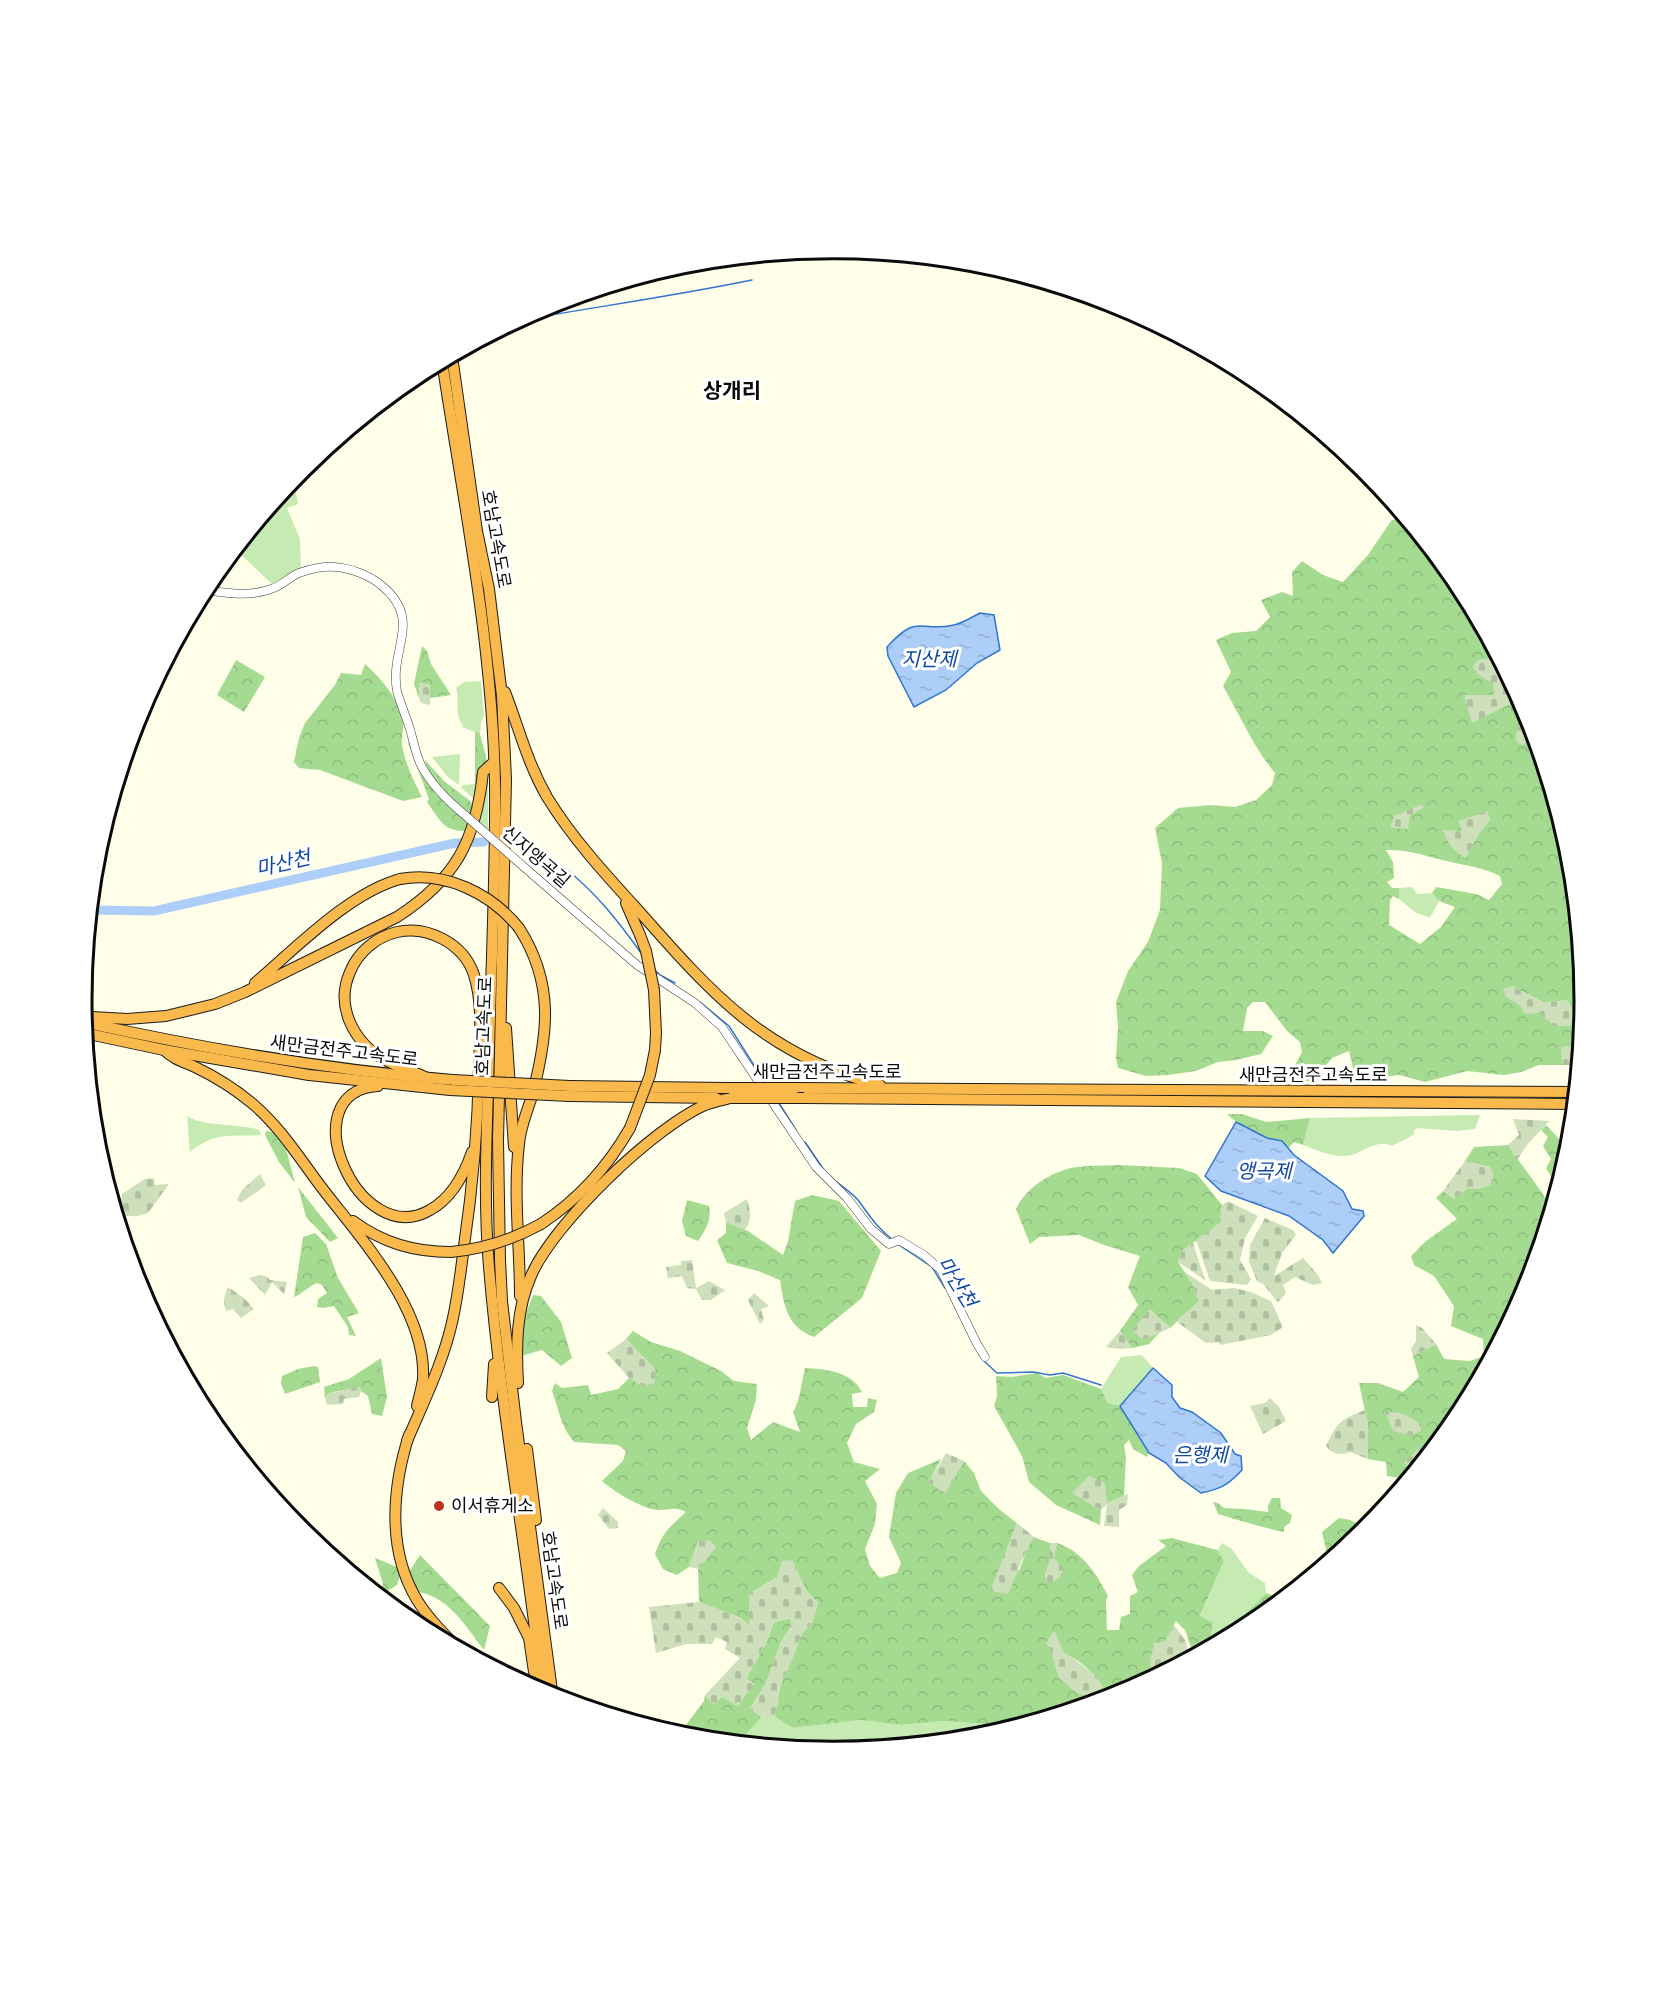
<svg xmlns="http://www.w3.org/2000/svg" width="1666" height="2001" viewBox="0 0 1666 2001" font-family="Merriweather,'Noto Sans KR',serif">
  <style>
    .grass { fill: #c5eab2 }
    .forest { fill: url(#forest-crowns); fill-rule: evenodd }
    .cemetery { fill: url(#cemetery-stones) }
    .water { fill: url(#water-ripples); stroke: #3175d1; stroke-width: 1.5 }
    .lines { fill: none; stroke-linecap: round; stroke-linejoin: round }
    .stream { stroke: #3175d1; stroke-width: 1.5 }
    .river { stroke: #accef8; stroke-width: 9 }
    .tertiary-casing { stroke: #3e3e3e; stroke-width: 9 }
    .motorway-casing { stroke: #1c1c1c; stroke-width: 12 }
    .tertiary { stroke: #fff; stroke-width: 8 }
    .motorway { stroke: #f9b94c; stroke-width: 10 }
    .tertiary-bridge-casing { stroke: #3e3e3e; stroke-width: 9; stroke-linecap: butt }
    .motorway-bridge-casing { stroke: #1c1c1c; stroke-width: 12; stroke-linecap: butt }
    .tertiary-bridge { stroke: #fff; stroke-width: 8 }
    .motorway-bridge { stroke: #f9b94c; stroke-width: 10 }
    .poi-dot { fill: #be331f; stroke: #fff; stroke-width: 2 }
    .labels { text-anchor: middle; stroke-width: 6; stroke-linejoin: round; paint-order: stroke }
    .street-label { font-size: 18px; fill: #0b0b0b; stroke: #fff }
    .poi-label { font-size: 18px; fill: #0b0b0b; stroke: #fff; text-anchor: start }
    .water-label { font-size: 20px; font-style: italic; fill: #11499f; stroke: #fff }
    .quarter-label { font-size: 21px; font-weight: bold; fill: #0b0b0b; stroke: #fff }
    .rim { fill: none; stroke: #0b0b0b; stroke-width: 3 }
  </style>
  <defs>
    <pattern id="forest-crowns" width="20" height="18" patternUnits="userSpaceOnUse" patternTransform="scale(1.5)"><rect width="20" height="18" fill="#a5db91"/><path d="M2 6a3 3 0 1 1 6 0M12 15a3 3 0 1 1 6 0" fill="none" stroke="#8dbb7c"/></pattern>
    <pattern id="cemetery-stones" width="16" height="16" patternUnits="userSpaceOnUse" patternTransform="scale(1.5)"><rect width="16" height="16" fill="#cde0bb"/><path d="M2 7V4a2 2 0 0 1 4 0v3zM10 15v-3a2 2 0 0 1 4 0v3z" fill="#afbf9f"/></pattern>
    <pattern id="water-ripples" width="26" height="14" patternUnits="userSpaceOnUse" patternTransform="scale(1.5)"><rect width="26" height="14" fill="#accef8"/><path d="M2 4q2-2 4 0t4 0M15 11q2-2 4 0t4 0" fill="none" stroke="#93b0d3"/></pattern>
  </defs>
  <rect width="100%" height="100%" fill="#fffee9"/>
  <g class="grass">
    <path d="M293,478L298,504L287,508L300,539L301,569L272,584L235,549L277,498L289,494L287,486Z"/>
    <path d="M481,681L484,716L481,722L480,734L462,727L463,725C454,715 460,699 456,688L464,682Z"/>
    <path d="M460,754L459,785L447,776L432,757Z"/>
    <path d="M475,784L488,785V830L479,822C478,803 477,800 461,788L463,785Z"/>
    <path d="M1412,887L1417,894L1432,893L1439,901L1430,918L1415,912L1399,899V888Z"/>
    <path d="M1480,1115L1475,1129L1458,1131L1417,1128L1413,1131L1415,1134L1392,1146C1376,1138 1361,1155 1346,1156C1332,1157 1316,1150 1303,1145L1310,1118Z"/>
    <path d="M187,1116C202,1127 239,1123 259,1130L261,1135C231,1137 215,1131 190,1152Z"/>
    <path d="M1142,1355L1153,1368L1123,1404L1120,1406L1108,1403L1101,1389L1121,1357Z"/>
    <path d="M1222,1543L1231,1548L1249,1573L1265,1583L1266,1593L1245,1614L1241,1631L1209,1648L1213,1624L1200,1617L1224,1561L1217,1551Z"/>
    <path d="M762,1717H775L793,1728L861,1720L901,1725L942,1721L1019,1726L979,1738L833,1752L738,1743Z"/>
  </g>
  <g class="forest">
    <path d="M1403,516L1458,583L1499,659L1490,658L1479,675L1494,683V695L1512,703L1516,691L1528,712L1519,726L1522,745L1535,737L1571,854L1585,1001L1580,1054C1573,1048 1570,1045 1561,1048L1563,1065H1539L1521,1072L1504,1075L1467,1071L1425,1082L1399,1075L1352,1081L1353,1068L1349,1051L1332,1058L1313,1082L1277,1077L1291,1073L1302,1052L1300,1042L1287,1031L1265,1002H1253L1247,1008L1243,1031H1263L1273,1036L1261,1054L1236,1060L1218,1062L1196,1071L1168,1075L1146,1076L1118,1068L1116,1058L1118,1027L1116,1002L1128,971L1148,942L1160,910L1162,863L1155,828L1178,808L1210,805L1235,807L1256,800L1272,785L1275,773C1253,747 1240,715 1223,686L1231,672L1216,640L1232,633L1256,631L1270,617L1261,600L1282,592L1293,596L1292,572L1302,561L1323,575L1343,582L1368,555L1391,521ZM1490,819L1476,838L1466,857L1443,831H1462L1459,821ZM1386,850C1408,849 1429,857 1451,862C1468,866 1484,868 1500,876L1502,884L1489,900L1476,894L1436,887L1432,893L1439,901L1455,907L1441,927L1420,944L1389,925L1390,900L1393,896L1399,899V888H1392L1387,882L1394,878L1393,862ZM1512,986L1545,1003L1567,1000L1525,1014Z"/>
    <path d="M422,646L427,651L431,664L451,695L430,698V685L419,684V698L414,684Z"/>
    <path d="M236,660L265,677L244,712L217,695Z"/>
    <path d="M365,664C381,679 399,698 403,721C404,729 401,737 402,745C405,763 414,782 422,797L403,801L320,770L299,768L294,762L299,738L305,723L335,685L341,673L361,675Z"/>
    <path d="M475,731L480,734L486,756L488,785L475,784Z"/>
    <path d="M410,741C416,757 421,775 432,789C443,804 460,815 473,828V830C445,834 442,823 427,802L429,799L408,743Z"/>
    <path d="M425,760L444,781L469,800L473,805L474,816L470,814C454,800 429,783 425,760Z"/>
    <path d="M1227,1114H1242L1266,1122L1310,1118L1303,1145L1294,1142L1288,1148C1280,1139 1277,1141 1266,1137C1252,1132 1238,1124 1227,1114Z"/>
    <path d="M1546,1125L1560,1140L1571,1144L1558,1188L1546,1168L1551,1159L1543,1146L1548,1137L1541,1130Z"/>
    <path d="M266,1131L272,1132L286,1149L295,1183L279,1162L265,1135Z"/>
    <path d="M1508,1145C1522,1167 1539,1186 1552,1208L1528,1289L1458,1419L1408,1479L1387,1476L1386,1462L1368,1459V1425L1359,1383H1378L1403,1392L1419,1377L1413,1356L1436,1344L1444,1359L1470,1361L1484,1356L1483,1339L1451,1326L1454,1306L1434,1276L1414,1265L1411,1256L1426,1241L1457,1219L1436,1198L1443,1191L1454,1198L1466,1189H1479L1490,1167L1465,1161L1474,1147Z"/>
    <path d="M1118,1165L1179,1168L1197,1174L1222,1205L1220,1223L1182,1251L1178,1262L1192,1283L1199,1301L1170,1328L1150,1310L1143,1340L1161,1331L1149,1344L1132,1348L1120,1331L1138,1305L1128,1287L1140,1256L1104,1245L1079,1235L1039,1237L1030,1244L1016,1209C1025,1189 1049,1173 1071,1168C1086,1165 1103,1166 1118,1165Z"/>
    <path d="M298,1187L338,1238L330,1242L306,1217Z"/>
    <path d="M812,1195L839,1201L881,1251L862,1298L814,1337C787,1327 784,1306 780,1280L758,1271L727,1263L717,1240L726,1233V1222L748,1231L783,1255L788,1241L795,1201Z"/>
    <path d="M687,1200L709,1206C712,1220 706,1229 698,1241L686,1236L682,1221Z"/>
    <path d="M315,1233L326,1244L338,1278L359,1313L347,1317L356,1336L349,1335L348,1327L334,1306L323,1308L317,1307L318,1299L327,1293L322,1285L317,1283C308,1287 303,1293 294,1297L303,1237Z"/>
    <path d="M533,1295L541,1296L561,1322L572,1358L561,1366L542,1350L521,1356L519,1332Z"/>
    <path d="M633,1331L651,1342L680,1351L721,1371L734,1381L757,1384L756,1400L747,1428L751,1440L773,1422L800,1432L793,1412C801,1399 801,1383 805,1368C825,1369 851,1371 862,1392L852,1394L853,1407H867L868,1398L877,1400L874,1412L856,1424L847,1443L854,1462L880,1469L865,1481L877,1504L875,1524L865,1549L870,1566L880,1578L897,1573L901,1563L889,1537L896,1493L908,1473L941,1459L929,1482L945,1493L964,1461L974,1473L981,1491L1000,1510L1017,1523L992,1589L996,1592L1020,1569L1028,1546L1034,1537L1050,1543V1561L1045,1575L1047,1582L1057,1543C1082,1551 1097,1574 1108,1596L1106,1601L1107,1630H1119L1121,1617L1130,1614V1596L1138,1592L1132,1575L1139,1566L1166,1546L1158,1540L1172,1538L1217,1550L1224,1561L1200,1616L1213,1623L1209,1648L1194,1656L1185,1630L1176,1621L1151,1671L1158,1675L1120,1695L1019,1726L942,1721L901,1725L861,1720L793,1728L775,1717L780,1687L803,1632L812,1623L818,1603L806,1590L792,1560L777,1577L749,1594L750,1627L741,1618L699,1602L698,1569L716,1547L698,1542L689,1567L677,1575L663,1569L655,1554C663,1531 669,1528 686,1512C676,1506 668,1510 658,1510C642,1509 613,1491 602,1481L623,1461L626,1451L618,1445L574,1442C560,1426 559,1409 552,1391L555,1383L562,1388L588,1385L591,1395L618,1389L629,1378L643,1386L655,1369L626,1339ZM1052,1652C1078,1653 1097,1676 1109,1697L1059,1678Z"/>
    <path d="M381,1358L387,1397L382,1416L372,1414L368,1396L361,1391L360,1387L329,1393L325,1398L324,1387L349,1379Z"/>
    <path d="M314,1366L318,1367L320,1382L285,1394L281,1383L282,1376L298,1369Z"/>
    <path d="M1037,1373L1046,1378L1063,1375L1101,1389L1108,1403L1120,1406L1149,1453L1147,1457L1133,1449L1129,1440L1124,1445L1126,1457L1124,1496L1107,1503L1073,1493L1101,1510L1100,1525L1056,1505L1029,1482L1022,1456L994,1406L997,1396L996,1376L1012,1377Z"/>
    <path d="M1272,1498H1280L1281,1508L1292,1515L1290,1523L1284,1527V1532C1262,1527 1240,1521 1218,1514L1213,1502L1218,1503L1224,1508L1244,1509L1268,1512V1506Z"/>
    <path d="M1339,1518L1350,1520L1368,1528L1331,1560L1327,1554L1322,1532Z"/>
    <path d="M420,1555L490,1626L484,1650C464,1624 448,1595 413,1591L406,1571L411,1569Z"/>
    <path d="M375,1558L397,1567L401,1572L397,1585L389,1590L386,1602L381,1598L383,1584Z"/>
    <path d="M1266,1593L1283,1599L1251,1626L1241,1631L1245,1614Z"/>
    <path d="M791,1618V1627L781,1642L766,1683L750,1709L762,1717L738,1743L721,1741L720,1739L717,1741L686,1738L669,1733H680L704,1701L705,1695L713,1704L722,1697L738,1705L754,1684L746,1679L767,1641L774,1622Z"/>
  </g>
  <g class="cemetery">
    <path d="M1490,658L1499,659L1516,691L1512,703L1472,723L1464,695H1494L1493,683L1479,675L1472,667L1478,660Z"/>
    <path d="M421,682L430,685V705L421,703L419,698V684Z"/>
    <path d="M1528,712L1535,737L1522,745L1516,741V735L1519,726Z"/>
    <path d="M1422,805L1424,807L1410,816L1408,829L1390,828L1395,815C1405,813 1411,807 1422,805Z"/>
    <path d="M1487,811L1490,819L1476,838L1466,858C1453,852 1448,843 1443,830L1462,831L1459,821Z"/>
    <path d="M1512,986L1545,1003L1567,1000L1578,1015L1571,1026H1554L1539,1013L1525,1014L1519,1005L1506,997L1503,989Z"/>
    <path d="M1565,1046L1572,1047L1580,1054L1579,1065H1563L1561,1048Z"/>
    <path d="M1513,1119L1549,1121L1527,1145L1517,1160L1508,1145L1519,1135Z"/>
    <path d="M1465,1161L1490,1167L1494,1175L1491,1185L1479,1189H1466L1454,1199L1443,1191Z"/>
    <path d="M260,1174L266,1185L241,1203L237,1200L242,1190Z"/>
    <path d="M154,1178L155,1185L169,1184L148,1213L136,1216H118L117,1207L120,1206L122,1194L145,1179Z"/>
    <path d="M747,1199C750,1211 753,1219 745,1230L726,1222L724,1213Z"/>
    <path d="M1228,1201L1258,1216L1245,1238L1240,1260L1251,1279L1247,1285L1210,1281L1196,1240L1220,1223L1222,1205Z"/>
    <path d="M1265,1218L1293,1230L1296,1235L1282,1253L1274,1276L1303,1258L1318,1275L1322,1283L1313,1285L1295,1277L1283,1285L1286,1293L1278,1302L1263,1284L1257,1281L1249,1262L1250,1245Z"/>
    <path d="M1193,1243L1205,1280L1178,1262L1182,1251Z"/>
    <path d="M692,1260L696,1288L709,1281L725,1290L711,1300H702L696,1289L687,1288L682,1276L668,1278L666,1267L681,1265V1261Z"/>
    <path d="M1185,1272L1212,1290L1234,1288L1251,1292L1271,1301L1283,1327L1271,1335L1220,1345L1219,1342L1206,1343L1177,1322L1199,1301L1192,1283Z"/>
    <path d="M260,1275L266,1276L270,1280L287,1282L284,1294L272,1282L265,1295L249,1278Z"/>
    <path d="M228,1287L244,1298L254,1309L241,1318L233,1309L226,1311C223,1302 224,1296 228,1287Z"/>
    <path d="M754,1293L769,1306L761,1309L764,1320L760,1324L748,1300Z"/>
    <path d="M1150,1309L1170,1328L1143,1340L1132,1330Z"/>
    <path d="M1416,1325L1422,1328L1436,1344L1413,1356L1411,1349L1416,1341Z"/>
    <path d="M1120,1331L1132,1348L1121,1349L1106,1347Z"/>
    <path d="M626,1339L655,1369V1383L643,1386L629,1378L607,1353Z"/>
    <path d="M360,1387L361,1391L359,1397L344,1399L343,1404L327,1405L325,1398L329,1393C341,1392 349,1388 360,1387Z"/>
    <path d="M1270,1398L1279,1407L1286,1421L1263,1434L1250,1406L1265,1403Z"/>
    <path d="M1365,1410L1368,1425V1459L1350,1452C1341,1456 1332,1454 1326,1446C1337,1422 1341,1419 1365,1410Z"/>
    <path d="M1385,1411L1404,1414L1421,1424V1431L1411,1435L1393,1431Z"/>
    <path d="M1422,1446L1431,1451L1413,1474L1404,1462Z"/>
    <path d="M946,1453L964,1461L945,1494L929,1482Z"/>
    <path d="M1089,1476L1105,1483L1107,1503L1128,1494L1127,1505L1119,1510V1527L1104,1526L1107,1504L1101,1510L1072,1493Z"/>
    <path d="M603,1508L618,1522V1528L609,1529L598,1515Z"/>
    <path d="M1017,1523L1034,1537C1023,1554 1017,1575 1008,1594L996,1592L991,1589Z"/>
    <path d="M709,1540L716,1547L698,1569L689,1567L698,1542Z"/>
    <path d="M1050,1543H1057L1053,1557L1064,1569C1060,1577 1057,1583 1047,1582L1045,1575L1050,1561Z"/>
    <path d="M792,1560L806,1590L818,1603L812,1623L803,1632L780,1687L775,1717H762L750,1710L766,1683L781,1642L791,1628L790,1618L774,1622L767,1641L746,1679L754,1685L737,1706L722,1697L713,1705L705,1695L740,1658L725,1649L727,1642L716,1637L712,1644H686L656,1653L649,1607L699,1602L741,1618L749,1626V1594L777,1577L782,1561Z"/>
    <path d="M1174,1625L1185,1640L1190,1658L1158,1675C1145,1666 1152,1655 1155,1641H1165Z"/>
    <path d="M1053,1632H1055L1064,1652L1094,1674L1110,1697L1078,1694L1059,1678L1052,1652L1046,1643Z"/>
  </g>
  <g class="water">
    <path d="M980,613L994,615L1000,650L977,663L946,690L914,707L888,656L887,647C919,612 918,633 954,625C963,623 972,617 980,613Z"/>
    <path d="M1236,1122L1267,1138L1282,1141L1294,1155L1343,1191L1352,1209L1363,1211L1364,1216L1333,1253L1323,1240L1289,1216L1221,1191L1205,1176Z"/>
    <path d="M1153,1368L1172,1385V1397L1180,1408L1192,1412L1221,1433L1235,1454L1241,1456L1242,1470C1228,1485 1221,1489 1201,1493L1179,1477L1166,1463L1149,1453L1120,1406Z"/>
  </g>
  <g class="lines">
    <g class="stream">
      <path d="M516,321C595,307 674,296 752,280"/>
      <path d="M516,846C530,852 550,858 563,867C594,890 619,922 641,953"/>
      <path d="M656,971L660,975L675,983"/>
      <path d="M700,1002L729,1026L766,1084"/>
      <path d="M779,1103L796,1130"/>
      <path d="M805,1142L824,1170"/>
      <path d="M832,1178C840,1185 851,1192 858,1200C869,1215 878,1229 893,1240"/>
      <path d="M899,1245L932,1267L945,1288"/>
      <path d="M984,1361L997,1373L1033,1372L1050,1375L1063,1373L1101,1385"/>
    </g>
    <path class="river" d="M90,910L154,911L455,843L484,842"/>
    <g class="tertiary-casing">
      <g id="tertiary">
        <path d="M204,590C227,593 249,597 271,589C282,586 289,577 299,573C309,569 324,566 335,567C350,568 369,575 381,585C424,620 389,648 397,691C400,702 405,714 409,726C413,738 415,753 421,765C431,785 449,802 466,816"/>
        <path d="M532,874L637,965L695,1003L722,1027L816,1167L847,1198L871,1229L889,1244L899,1240L924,1255L941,1270L976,1342L985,1357"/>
      </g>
    </g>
    <g class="motorway-casing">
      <g id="motorway">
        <path d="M452,356L477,531L489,589L502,696L506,779L498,1141L500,1260L502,1301L516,1422L553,1698"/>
        <path d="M442,361C463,500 492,640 495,782C496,885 490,988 488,1091C486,1149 484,1209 489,1267C501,1410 527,1552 543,1694"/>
        <path d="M505,692C519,728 527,762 547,797C572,838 606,875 638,910C712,994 766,1056 880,1085"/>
        <path d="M626,903L640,935"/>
        <path d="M519,928C555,984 548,1035 532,1096C527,1112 520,1128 519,1144C513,1195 520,1245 520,1296"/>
        <path d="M255,983C296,948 349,893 400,879"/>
        <path d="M654,990L656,1033L655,1050"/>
        <path d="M83,1018L92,1017L127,1019L166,1016L215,1004L245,992L397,917C456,879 476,840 483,772L494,762"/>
        <path d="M83,1022C205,1049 328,1070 453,1080"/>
        <path d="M506,1028L514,1147"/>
        <path d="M84,1033L164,1050L309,1075L450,1090"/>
        <path d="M164,1050C175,1060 182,1061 195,1067C216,1077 235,1089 253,1104C281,1128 300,1159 322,1188C361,1239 427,1310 423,1379C422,1387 419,1397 417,1406"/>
        <path d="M378,1086C289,1091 358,1252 430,1210C452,1198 464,1175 472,1152"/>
        <path d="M570,1086L726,1088"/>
        <path d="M796,1088L1576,1092"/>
        <path d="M569,1096L716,1098"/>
        <path d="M804,1098L1575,1104"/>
        <path d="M353,1221C383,1243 414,1252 451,1252"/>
        <path d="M541,1224C579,1199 607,1168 630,1128"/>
        <path d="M518,1383C516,1347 516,1310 531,1276C553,1224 653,1128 705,1105C713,1102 723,1100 731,1098"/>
        <path d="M492,1397L494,1364"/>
        <path d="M409,1435C392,1489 387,1550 417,1600C428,1618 444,1634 459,1649"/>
        <path d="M407,1441C424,1401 444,1361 453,1318C458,1295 461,1270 464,1246C473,1185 478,1127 479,1065C480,1035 483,1004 474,975C464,944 428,925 397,932C376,937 358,952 350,972C335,1006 353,1042 385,1060C398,1067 413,1071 427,1078"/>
        <path d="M527,1449L536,1520"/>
        <path d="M499,1588L514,1608L529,1638L534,1672"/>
      </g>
    </g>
    <use href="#tertiary" class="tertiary"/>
    <use href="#motorway" class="motorway"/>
    <g class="tertiary-bridge-casing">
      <path id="tertiary-bridge" d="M466,816L532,874"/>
    </g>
    <g class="motorway-bridge-casing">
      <g id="motorway-bridge">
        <path d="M400,879C445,871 491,893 519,928"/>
        <path d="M640,935L646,951L654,990"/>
        <path d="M453,1080L570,1086"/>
        <path d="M726,1088H796"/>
        <path d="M450,1090L569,1096"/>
        <path d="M731,1098H804"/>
        <path d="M630,1128L650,1075L655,1050"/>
        <path d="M451,1252C484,1249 512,1240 541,1224"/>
      </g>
    </g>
    <use href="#tertiary-bridge" class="tertiary-bridge"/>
    <use href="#motorway-bridge" class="motorway-bridge"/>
  </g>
  <circle class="poi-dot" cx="439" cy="1506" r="6"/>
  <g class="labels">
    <g class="street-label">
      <text transform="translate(496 539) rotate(80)" y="6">호남고속도로</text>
      <text transform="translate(536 857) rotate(41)" y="6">신지앵곡길</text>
      <text transform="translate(484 1026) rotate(-88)" y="6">호남고속도로</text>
      <text transform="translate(344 1051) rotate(7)" y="6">새만금전주고속도로</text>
      <text x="827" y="1078">새만금전주고속도로</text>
      <text x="1313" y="1081">새만금전주고속도로</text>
      <text transform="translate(554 1580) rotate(82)" y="6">호남고속도로</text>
    </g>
    <g class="poi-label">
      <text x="451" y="1512">이서휴게소</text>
    </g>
    <g class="water-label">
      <text x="929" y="666">지산제</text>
      <text transform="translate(283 863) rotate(-13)" y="7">마산천</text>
      <text x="1264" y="1178">앵곡제</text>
      <text transform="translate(957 1282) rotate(58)" y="7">마산천</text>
      <text x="1200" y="1462">은행제</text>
    </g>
    <g class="quarter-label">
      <text x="732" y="398">상개리</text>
    </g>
  </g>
  <path d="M0 0H1666V2001H0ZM92 1000a741 741 0 1 1 1482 0a741 741 0 1 1-1482 0Z" fill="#fff" fill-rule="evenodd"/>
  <path class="rim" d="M92 1000a741 741 0 1 1 1482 0a741 741 0 1 1-1482 0Z"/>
</svg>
